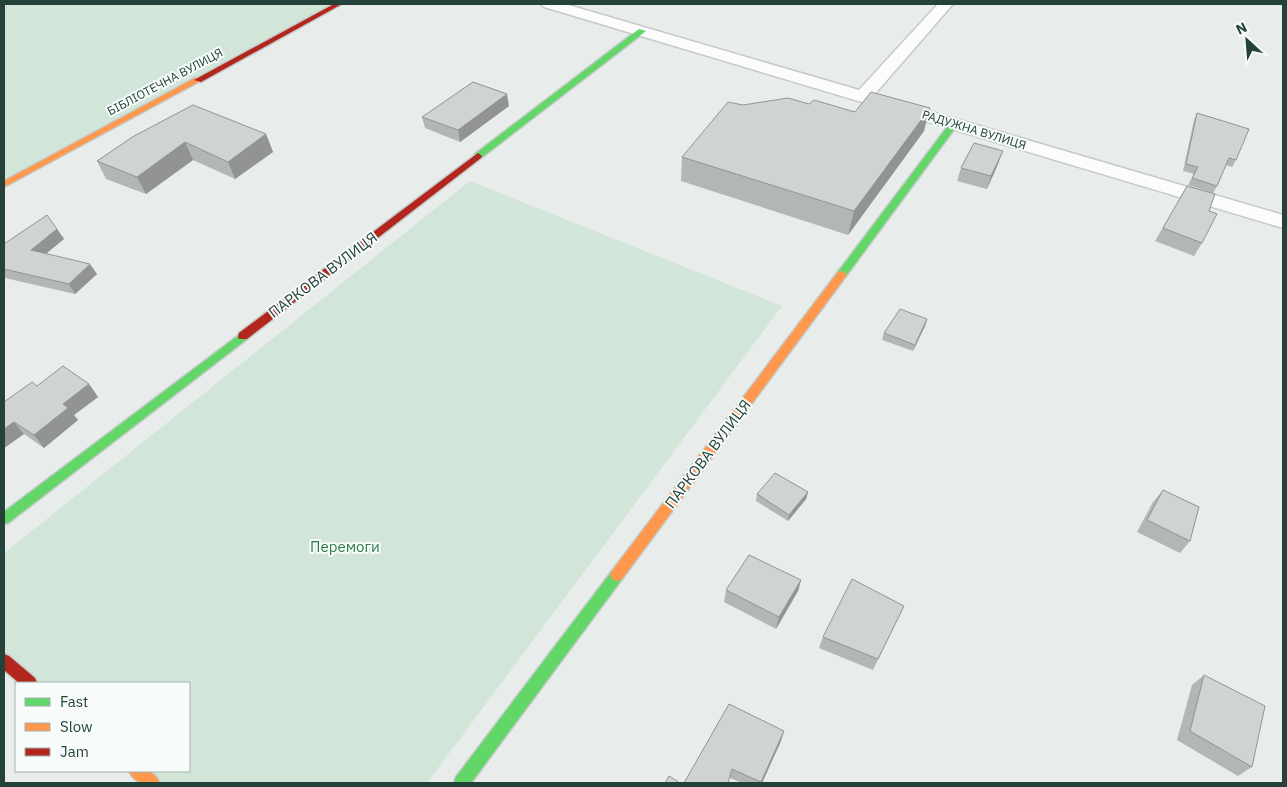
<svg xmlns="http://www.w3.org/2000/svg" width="1287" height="787" viewBox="0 0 1287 787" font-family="'IBM Plex Sans',sans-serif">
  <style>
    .green { fill: #d1e6d8 }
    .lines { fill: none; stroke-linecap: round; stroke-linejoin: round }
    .street-casing { stroke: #c5cac8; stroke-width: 3 }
    .fast-casing { stroke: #c3cbc8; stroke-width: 3 }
    .slow-casing { stroke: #c3cbc8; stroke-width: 3 }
    .jam-casing { stroke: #c3cbc8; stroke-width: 3 }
    .street { fill: #fcfcfc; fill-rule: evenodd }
    .fast { fill: #63d668; fill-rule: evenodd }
    .slow { fill: #ff974d; fill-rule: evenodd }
    .jam { fill: #b3261e; fill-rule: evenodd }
    .wall { fill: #b2b6b5 }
    .shaded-wall { fill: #919493 }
    .building { fill: #cfd4d2; stroke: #919493 }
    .labels { text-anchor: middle; stroke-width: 4; stroke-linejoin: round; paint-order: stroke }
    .far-street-label { font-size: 12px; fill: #24423a; stroke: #f7fbf9 }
    .street-label { font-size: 15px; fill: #24423a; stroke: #f7fbf9 }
    .park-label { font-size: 15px; fill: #2d7a4b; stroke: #f7fbf9 }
  </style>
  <rect width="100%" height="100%" fill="#e8edeb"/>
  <g class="green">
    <path d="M4,4H339L4,184Z"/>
    <path d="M470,181L782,306L427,783H158L143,771H189V683H40L4,652V553Z"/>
  </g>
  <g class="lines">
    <g class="street-casing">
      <path id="street" d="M541,4H565L859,90L938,4H953L874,95L1283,215V228L544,7Z"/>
    </g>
    <g class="fast-casing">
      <g id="fast">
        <path d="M639,29L646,31L481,158H475V154Z"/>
        <path d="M951,122L958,124L846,276H838L837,274L838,272Z"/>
        <path d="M243,332L247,333L248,336L247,339L8,523L4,524V512Z"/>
        <path d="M617,569L622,571L624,575L622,579L471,783H454L456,777L612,571Z"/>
      </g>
    </g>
    <g class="slow-casing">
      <g id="slow">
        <path d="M195,78L202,80L4,187V181Z"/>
        <path d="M842,271L847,274L846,276L622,579L617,581L612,579L610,575L612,571L838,272Z"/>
        <path d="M129,771C142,770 154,769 160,783C147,784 135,785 129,771Z"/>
      </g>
    </g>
    <g class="jam-casing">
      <g id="jam">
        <path d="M334,4H342L201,82L194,80Z"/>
        <path d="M478,153L482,156L481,158L247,339H239L238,336L239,333Z"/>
        <path d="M4,654L9,656L35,678L37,683H19L4,670Z"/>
      </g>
    </g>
    <use href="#street" class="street"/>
    <use href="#fast" class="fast"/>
    <use href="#slow" class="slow"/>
    <use href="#jam" class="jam"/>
  </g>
  <g class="wall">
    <path d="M809,104L924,131L848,235L681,181L682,157L743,105Z"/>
    <path d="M509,106L460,142L425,128L422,117Z"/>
    <path d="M1197,113L1236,160L1232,167L1226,165L1217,186L1213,193L1188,185L1194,174L1183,171L1194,120Z"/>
    <path d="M266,134L273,152L235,179L193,160L146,194L106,179L97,161L134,136Z"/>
    <path d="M998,164L987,189L957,181L961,168Z"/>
    <path d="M1187,186L1209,211L1202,243L1194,256L1155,241Z"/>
    <path d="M57,229L64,239L46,254L97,274L75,294L5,278L4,279V244Z"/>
    <path d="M927,319L925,326L913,351L882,340L884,333Z"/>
    <path d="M89,384L98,397L74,415L78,420L44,448L24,434L4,448V402Z"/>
    <path d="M1163,490L1190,541L1180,553L1137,532L1153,502Z"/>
    <path d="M808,492L806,499L788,521L756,501L757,494Z"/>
    <path d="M801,580L798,591L776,629L724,602L726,590Z"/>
    <path d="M904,606L873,670L819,648L823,637Z"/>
    <path d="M1204,675L1252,767L1238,776L1177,740L1192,685Z"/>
    <path d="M781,741L762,783H742L730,778L684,783Z"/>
  </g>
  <g class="shaded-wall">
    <path d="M507,94L509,106L460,142L458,130Z"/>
    <path d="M930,108L924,131L848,235L854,211Z"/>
    <path d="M266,134L273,152L235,179L228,162Z"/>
    <path d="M185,142L193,160L146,194L137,177Z"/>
    <path d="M1003,151L998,164L987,189L991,176Z"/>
    <path d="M57,229L64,239L38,260L31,250Z"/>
    <path d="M90,264L97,274L75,294L69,284Z"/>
    <path d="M927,319L925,326L913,351L915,345Z"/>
    <path d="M89,384L98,397L74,415L78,420L44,448L34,435L63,404Z"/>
    <path d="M14,422L24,434L4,448V429Z"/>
    <path d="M808,492L806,499L788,521L789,515Z"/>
    <path d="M801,580L798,591L776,629L779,617Z"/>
    <path d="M784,731L781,741L762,783H761Z"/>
  </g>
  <g class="building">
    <path d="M473,82L507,94L458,130L422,117Z"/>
    <path d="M871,92L930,108L854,211L682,157L728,102L743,105L788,98L809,104L814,100L855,112Z"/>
    <path d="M193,105L266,134L228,162L185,142L137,177L97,161L134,136Z"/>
    <path d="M1197,113L1249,129L1236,160L1229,158L1217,186L1192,178L1198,167L1186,164Z"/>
    <path d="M974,143L1003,151L991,176L961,168Z"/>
    <path d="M1187,186L1215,194L1209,211L1217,214L1202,243L1163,228Z"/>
    <path d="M47,215L57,229L31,250L90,264L69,284L4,269V244Z"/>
    <path d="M900,309L927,319L915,345L884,333Z"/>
    <path d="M63,366L89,384L63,404L68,408L34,435L14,422L4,429V402L32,382L37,386Z"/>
    <path d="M775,473L808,492L789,515L757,494Z"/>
    <path d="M1163,490L1199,507L1190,541L1147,520Z"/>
    <path d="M749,555L801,580L779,617L726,590Z"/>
    <path d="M852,579L904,606L878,659L823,637Z"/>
    <path d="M1204,675L1265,706L1252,767L1190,731Z"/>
    <path d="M729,704L784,731L761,782L732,769L728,783H684Z"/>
    <path d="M669,776L680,783H665Z"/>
  </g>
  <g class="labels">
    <g class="far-street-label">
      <text transform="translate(165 82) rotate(-28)" y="4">БІБЛІОТЕЧНА ВУЛИЦЯ</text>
      <text transform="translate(974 130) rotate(17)" y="4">РАДУЖНА ВУЛИЦЯ</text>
    </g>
    <g class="street-label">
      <text transform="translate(323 275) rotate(-37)" y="5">ПАРКОВА ВУЛИЦЯ</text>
      <text transform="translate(708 454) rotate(-53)" y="5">ПАРКОВА ВУЛИЦЯ</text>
    </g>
    <g class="park-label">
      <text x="345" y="552">Перемоги</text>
    </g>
  </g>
  <rect width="1287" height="787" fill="none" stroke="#24423a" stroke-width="10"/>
  <rect x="15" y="682" width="175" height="90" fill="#f7fbf9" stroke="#a3b1ad"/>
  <rect x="25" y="698" width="25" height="8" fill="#63d668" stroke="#a3b1ad"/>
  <text x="60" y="707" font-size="15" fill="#24423a">Fast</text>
  <rect x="25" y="723" width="25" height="8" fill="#ff974d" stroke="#a3b1ad"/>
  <text x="60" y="732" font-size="15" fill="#24423a">Slow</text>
  <rect x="25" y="748" width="25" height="8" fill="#b3261e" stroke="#a3b1ad"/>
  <text x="60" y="757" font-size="15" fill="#24423a">Jam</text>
  <g transform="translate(1247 40) rotate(334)" stroke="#f7fbf9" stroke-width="4" paint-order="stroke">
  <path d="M0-4L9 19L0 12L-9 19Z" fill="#24423a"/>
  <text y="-8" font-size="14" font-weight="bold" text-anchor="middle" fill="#24423a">N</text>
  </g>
</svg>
